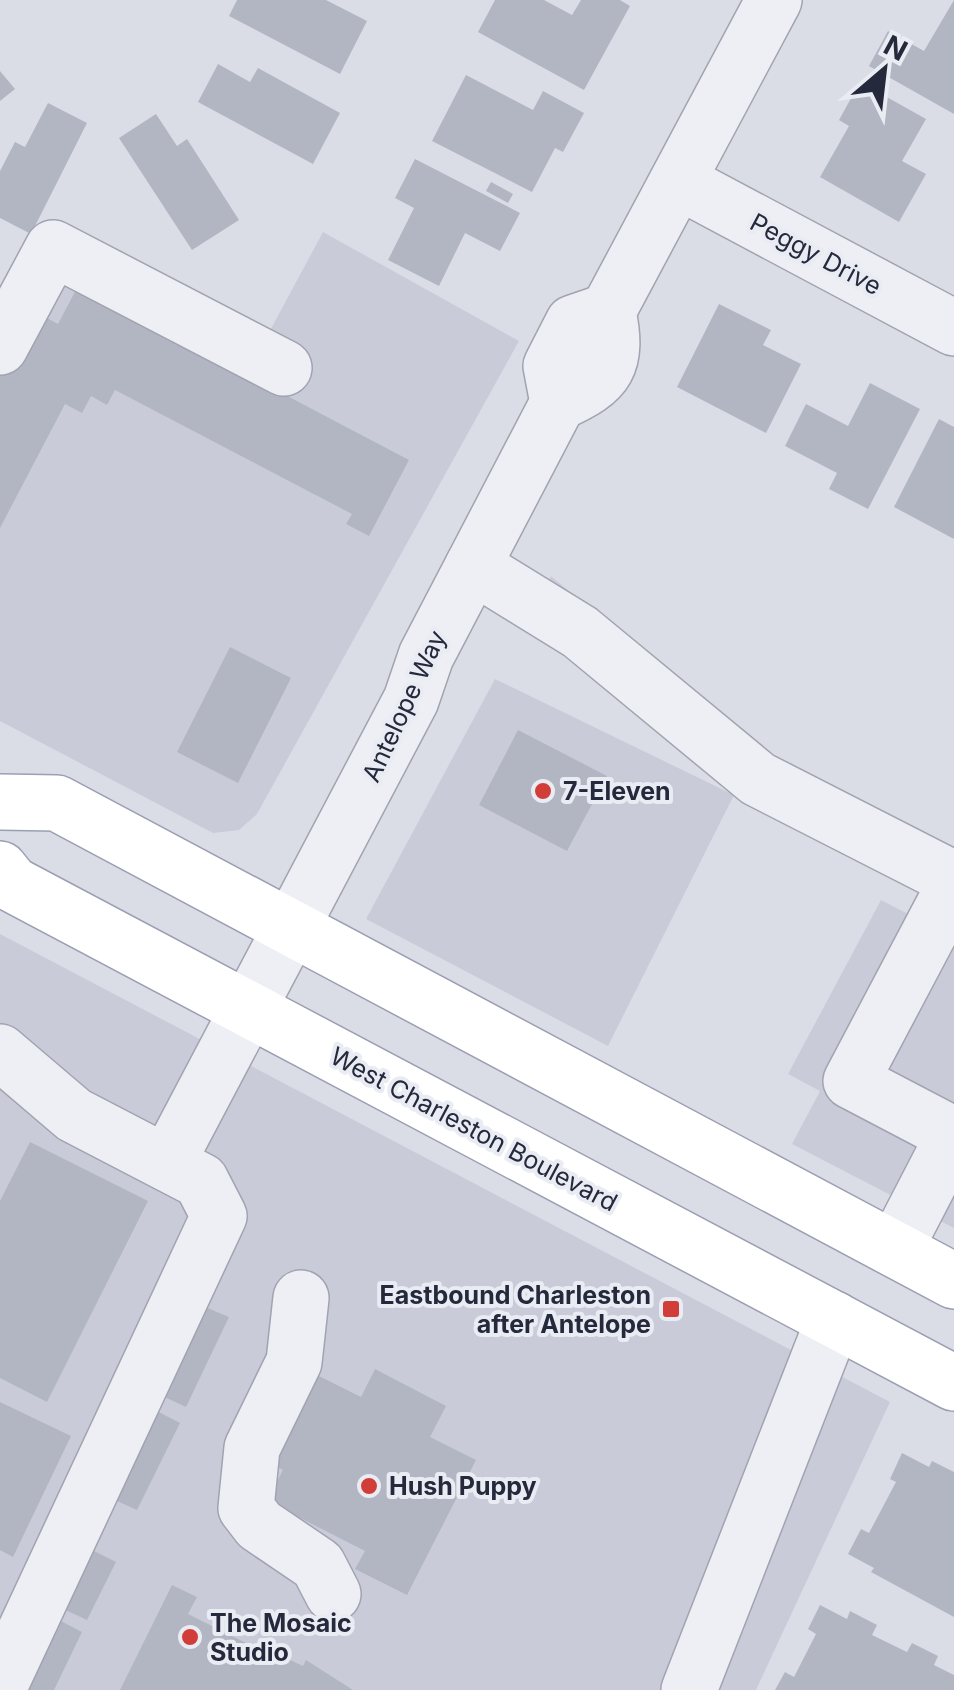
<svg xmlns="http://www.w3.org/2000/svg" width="954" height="1690" viewBox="0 0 954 1690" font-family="Inter,sans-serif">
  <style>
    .built { fill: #c9ccd8 }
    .building { fill: #b2b6c3 }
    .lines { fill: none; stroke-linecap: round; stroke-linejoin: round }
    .minor-casing { stroke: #a1a3b0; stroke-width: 58 }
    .major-casing { stroke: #9a9fb2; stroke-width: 58 }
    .minor { stroke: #eeeff4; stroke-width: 55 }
    .major { stroke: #fff; stroke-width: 55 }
    .poi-dot { fill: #d13e3a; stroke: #eaecf4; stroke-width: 4 }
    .labels { text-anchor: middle; stroke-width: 8; stroke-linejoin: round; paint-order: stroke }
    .street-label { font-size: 25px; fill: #25293c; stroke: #eaecf4 }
    .poi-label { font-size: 25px; font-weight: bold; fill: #25293c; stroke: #eaecf4; text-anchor: start }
  </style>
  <rect width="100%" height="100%" fill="#dbdde6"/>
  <g class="built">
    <path d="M48,221L266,338L323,232L519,341L257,814L239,830L213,833L0,721V310Z"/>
    <path d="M551,576L761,753L954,855V1228L792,1144L820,1091L788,1074L881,900L912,916L925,892L528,620Z"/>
    <path d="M495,679L734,795L608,1046L366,919Z"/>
    <path d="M0,934L890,1402L756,1690H0Z"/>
  </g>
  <g class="building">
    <path d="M237,0H326L367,21L340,74L229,16Z"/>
    <path d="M495,0H544L572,15L581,0H620L630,6L584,90L478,32Z"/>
    <path d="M954,0V114L869,66L888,31L924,51Z"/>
    <path d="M218,64L250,82L258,68L340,113L313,164L198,102Z"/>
    <path d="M0,71L15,89L0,101Z"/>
    <path d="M466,75L533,110L543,91L584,113L563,152L555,148L532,192L432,141Z"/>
    <path d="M860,82L926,119L902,161L926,174L899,222L820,177L849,126L839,120Z"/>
    <path d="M48,103L87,123L31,234L0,218V171L15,142L25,147Z"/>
    <path d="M156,114L177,146L187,139L239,220L192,250L119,138Z"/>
    <path d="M415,159L520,213L500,251L465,233L439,286L388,260L414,208L395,198Z"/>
    <path d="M491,182L513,194L508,203L486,191Z"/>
    <path d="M78,286L409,460L369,536L346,524L352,514L115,390L107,405L91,396L82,413L65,404L0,528V376L34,311L58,324Z"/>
    <path d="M719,304L771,330L763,345L801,364L766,433L677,387Z"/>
    <path d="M870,383L920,409L868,509L829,489L837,473L785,446L806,404L848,426Z"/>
    <path d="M939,419L954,427V539L894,507Z"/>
    <path d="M230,647L291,678L238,783L177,752Z"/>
    <path d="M518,730L607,776L567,851L479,805Z"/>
    <path d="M30,1142L148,1201L47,1402L0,1378V1201Z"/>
    <path d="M198,1304L229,1317L186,1407L156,1393Z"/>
    <path d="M375,1369L446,1406L430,1437L476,1460L407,1595L355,1569L365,1551L267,1501L283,1470L271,1464L317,1375L361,1397Z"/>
    <path d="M0,1402L71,1436L13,1557L0,1550Z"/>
    <path d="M151,1408L180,1423L137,1510L108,1497Z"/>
    <path d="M902,1453L929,1467L932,1461L954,1472V1617L871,1572L874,1568L848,1554L861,1529L869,1533L896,1482L890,1479Z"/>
    <path d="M86,1547L116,1562L87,1620L57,1606Z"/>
    <path d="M172,1585L197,1597L188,1614L288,1664L290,1660L303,1666L306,1660L353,1690H120Z"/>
    <path d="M820,1605L847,1619L850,1611L877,1625L872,1635L907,1652L912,1643L938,1656L934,1665L954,1675V1690H775L785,1672L794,1677L816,1634L808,1629Z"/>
    <path d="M53,1617L82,1632L54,1690H17Z"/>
  </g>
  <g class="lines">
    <g class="minor-casing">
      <g id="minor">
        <path d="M678,181L954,328"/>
        <path d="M0,347L53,248L284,368"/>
        <path d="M558,403C608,381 619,365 608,311L774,0"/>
        <path d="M473,566L580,632L758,779L954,879"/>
        <path d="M954,886L851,1081L954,1135"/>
        <path d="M0,1052L74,1115L201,1181L219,1216L0,1685"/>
        <path d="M167,1163L411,700L426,656L558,403L551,366L573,323L608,311"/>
        <path d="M895,1249L954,1135"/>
        <path d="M301,1298L294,1362L252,1448L246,1508L259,1525L318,1565L333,1594"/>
        <path d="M689,1690L834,1319"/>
      </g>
    </g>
    <g class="major-casing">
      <g id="major">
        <path d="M0,802L57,803L954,1281"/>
        <path d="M0,869L12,884L954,1383"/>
      </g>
    </g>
    <use href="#minor" class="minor"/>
    <use href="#major" class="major"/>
  </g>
  <g class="poi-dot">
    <circle cx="543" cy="791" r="10"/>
    <rect x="661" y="1299" width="20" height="20" rx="5"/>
    <circle cx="369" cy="1486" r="10"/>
    <circle cx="190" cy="1637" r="10"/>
  </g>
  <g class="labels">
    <g class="street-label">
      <text transform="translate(816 254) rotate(28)" y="9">Peggy Drive</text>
      <text transform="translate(404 706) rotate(-65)" y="9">Antelope Way</text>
      <text transform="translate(474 1129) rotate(28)" y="9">West Charleston Boulevard</text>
    </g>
    <g class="poi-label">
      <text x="563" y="800">7-Eleven</text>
      <text x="651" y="1304" text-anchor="end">Eastbound Charleston<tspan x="651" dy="29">after Antelope</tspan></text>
      <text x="389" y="1495">Hush Puppy</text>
      <text x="210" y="1632">The Mosaic<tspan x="210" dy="29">Studio</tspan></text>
    </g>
  </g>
  <g transform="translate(884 70) rotate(28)" stroke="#eaecf4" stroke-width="8" paint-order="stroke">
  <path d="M0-8L18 38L0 25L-18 38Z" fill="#25293c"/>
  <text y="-15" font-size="28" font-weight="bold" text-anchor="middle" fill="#25293c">N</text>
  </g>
</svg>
